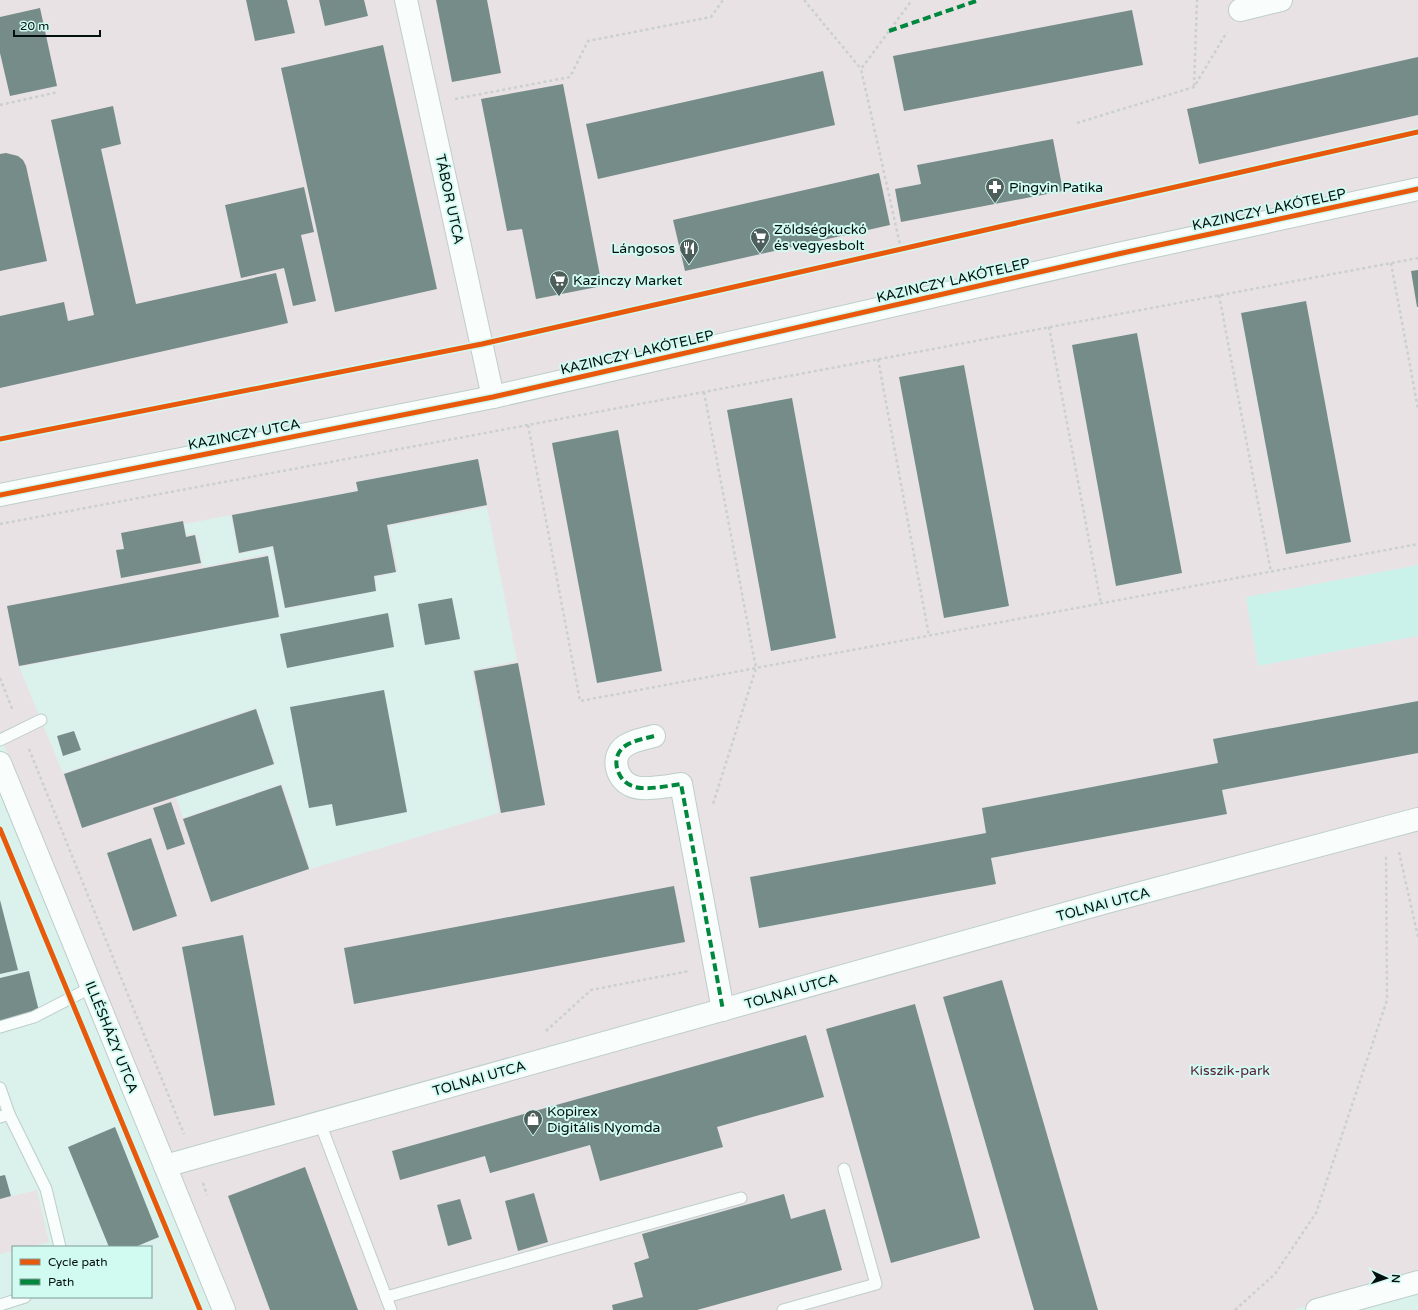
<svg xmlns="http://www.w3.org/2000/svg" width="1418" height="1310" viewBox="0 0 1418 1310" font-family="'Varela Round',sans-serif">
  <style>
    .built { fill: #cbf2ea }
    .green { fill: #e9e2e5; fill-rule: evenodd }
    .building { fill: #768c88 }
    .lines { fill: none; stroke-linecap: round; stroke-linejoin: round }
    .service-casing { stroke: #bdcecb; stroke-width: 13 }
    .minor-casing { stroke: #bdcecb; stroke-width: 24 }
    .path { stroke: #cad0ce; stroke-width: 2.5; stroke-dasharray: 3 3; stroke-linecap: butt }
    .service { stroke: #f9fdfc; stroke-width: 11 }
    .minor { stroke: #f9fdfc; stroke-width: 22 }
    .quiet { stroke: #00873e; stroke-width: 4; stroke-dasharray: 8 4; stroke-linecap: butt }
    .cycleway-casing { stroke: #d1faf1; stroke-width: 8 }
    .cycleway { stroke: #e8590c; stroke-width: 5 }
    .labels { text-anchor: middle; stroke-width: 4; stroke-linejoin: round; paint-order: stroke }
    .poi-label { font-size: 14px; fill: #03100d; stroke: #d1faf1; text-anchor: start }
    .street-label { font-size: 14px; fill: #03100d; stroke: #d1faf1 }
    .park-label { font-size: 14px; fill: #5d2238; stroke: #d1faf1 }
  </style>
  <rect width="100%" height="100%" fill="#daf1ec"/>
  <path class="built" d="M1418,565V636L1258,666L1245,597Z"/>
  <g class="green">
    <path d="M0,0H401L488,394L0,493Z"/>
    <path d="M410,0H1418V182L496,390Z"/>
    <path d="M1418,198V270L1411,272L1418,311V565L1246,597L1258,666L1418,636V701L1213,739L1218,763L982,808L986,833L750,878L760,928L996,884L991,858L1227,814L1222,790L1418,753V811L1103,891L171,1152L0,735V501ZM1306,301L1351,542L1286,554L1241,313ZM1137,333L1182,573L1117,586L1072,345ZM964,365L1009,606L945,618L900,377ZM792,398L836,638L772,651L727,410ZM617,430L662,671L597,683L553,443ZM478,459L487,505L387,525L396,572L374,576L376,591L285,608L273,546L239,553L232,515L358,491L356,482ZM487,507L517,661L472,670L499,813L310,869L282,784L183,818L176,797L275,764L256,708L63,773L19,667L280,617L268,554L203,567L196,534L187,535L184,524L231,515L238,554L272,547L285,609L377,591L375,577L398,572L389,526ZM183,522L186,537L195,535L201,563L121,578L116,551L124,549L121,533ZM518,663L545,804L474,671ZM151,838L177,916L133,930L107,853ZM243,935L275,1105L214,1116L182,947Z"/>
    <path d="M1418,824V1275L1292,1310H231L173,1168Z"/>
    <path d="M37,1190L49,1242L30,1247H13V1251L0,1254V1199Z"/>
  </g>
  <g class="building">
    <path d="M246,0H287L295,33L255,41Z"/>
    <path d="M319,0H364L368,16L325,26Z"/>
    <path d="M436,0H487L501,73L452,82Z"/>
    <path d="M40,8L57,86L10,96L0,53V17Z"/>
    <path d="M1132,10L1143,65L904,111L893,56Z"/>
    <path d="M383,45L437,289L335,312L281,68Z"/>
    <path d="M1418,57V115L1199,164L1187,109Z"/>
    <path d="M823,71L835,125L598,179L586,124Z"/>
    <path d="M563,84L602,286L536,299L522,229L507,231L481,99Z"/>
    <path d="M113,106L121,144L101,149L136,304L276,273L288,323L0,388V316L64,302L68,321L94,315L51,120Z"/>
    <path d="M1053,139L1063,191L901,222L895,189L921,184L917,165Z"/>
    <path d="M6,153L18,156L23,160L26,166L47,261L0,271V154Z"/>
    <path d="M879,173L890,225L685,271L673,220Z"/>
    <path d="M304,187L314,232L301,235L316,301L293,306L284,268L241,278L225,205Z"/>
    <path d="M1418,270V307H1417L1411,271Z"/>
    <path d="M1306,301L1351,542L1286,554L1241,313Z"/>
    <path d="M1137,333L1182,573L1116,586L1072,345Z"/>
    <path d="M964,365L1009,606L944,618L899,377Z"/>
    <path d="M792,398L836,638L771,651L727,410Z"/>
    <path d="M618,430L662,671L597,683L552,443Z"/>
    <path d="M478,459L487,505L387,525L396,572L374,576L376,591L285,608L273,546L239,553L232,515L358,491L356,482Z"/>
    <path d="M183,521L186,537L195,535L201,563L121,578L116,550L124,549L121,533Z"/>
    <path d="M268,556L279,617L19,666L7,606Z"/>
    <path d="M452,598L460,639L425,645L418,604Z"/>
    <path d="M388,613L394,647L287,668L280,634Z"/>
    <path d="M518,663L545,805L501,813L474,671Z"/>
    <path d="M384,690L407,812L336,826L332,804L309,808L290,707Z"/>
    <path d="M1418,701V753L1222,790L1227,814L991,858L996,884L759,928L750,877L986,833L982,808L1218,763L1213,739Z"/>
    <path d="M256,709L274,764L82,828L64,774Z"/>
    <path d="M74,731L81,750L63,756L57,736Z"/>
    <path d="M281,785L309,869L211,902L183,819Z"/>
    <path d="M171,802L185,844L167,850L153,808Z"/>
    <path d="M151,838L177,916L133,931L107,853Z"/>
    <path d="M674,886L685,942L354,1004L344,948Z"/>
    <path d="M0,900L18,970L0,974Z"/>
    <path d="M243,935L275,1105L214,1116L182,947Z"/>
    <path d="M29,971L39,1011L0,1021V978Z"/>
    <path d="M1002,980L1098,1310H1034L943,997Z"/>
    <path d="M915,1004L980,1238L891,1263L826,1029Z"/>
    <path d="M806,1035L824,1097L717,1127L723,1147L600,1181L590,1145L490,1173L485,1156L400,1180L392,1151Z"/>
    <path d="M115,1127L159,1237L135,1247H109L68,1147Z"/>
    <path d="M305,1167L358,1310H270L228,1196Z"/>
    <path d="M5,1175L11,1196L0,1199V1176Z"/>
    <path d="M534,1193L548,1242L518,1251L505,1201Z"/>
    <path d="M784,1194L791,1219L825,1209L842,1270L697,1310H613L612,1305L643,1297L634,1263L649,1258L642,1234Z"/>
    <path d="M460,1199L472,1239L448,1246L437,1205Z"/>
  </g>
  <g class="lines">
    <g class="service-casing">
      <g id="service">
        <path d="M0,740L41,720"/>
        <path d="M0,1027L34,1017L92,987"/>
        <path d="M0,1088L9,1114L0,1117"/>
        <path d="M9,1114L46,1189L60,1247"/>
        <path d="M320,1123L391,1310"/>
        <path d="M386,1297L741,1198"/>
        <path d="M0,1305L25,1297"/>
        <path d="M783,1310L876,1284L844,1169"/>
      </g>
    </g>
    <g class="minor-casing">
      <g id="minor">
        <path d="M406,0L493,397"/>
        <path d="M1240,10L1281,0"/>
        <path d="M0,495L493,397L1118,254L1418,189"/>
        <path d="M654,736C644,739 634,740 625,746C610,756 616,780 632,786C643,791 668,786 681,784L723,1010"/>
        <path d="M0,763L224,1310"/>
        <path d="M165,1166L1107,902L1418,819"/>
        <path d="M1317,1310L1418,1282"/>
      </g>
    </g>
    <g class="path">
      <path d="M804,0L861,69"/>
      <path d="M1194,86L1197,0"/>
      <path d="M455,99L570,77L588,41L711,17L723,0"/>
      <path d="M0,105L58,92"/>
      <path d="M1077,123L1194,87L1227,32"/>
      <path d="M901,249L861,69L912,0"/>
      <path d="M1391,263L1418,409"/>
      <path d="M1219,295L1271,572"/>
      <path d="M1049,327L1101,604"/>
      <path d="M878,359L929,636"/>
      <path d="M704,392L756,668L713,804"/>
      <path d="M528,425L580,701L1418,544"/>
      <path d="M0,524L1418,258"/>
      <path d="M0,678L13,711"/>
      <path d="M29,749L184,1134"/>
      <path d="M1399,852L1418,937"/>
      <path d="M546,1031L591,990L689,971"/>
      <path d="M203,1183L207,1195"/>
      <path d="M1235,1310L1275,1274L1316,1213L1387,1000L1386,854"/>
    </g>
    <use href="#service" class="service"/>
    <use href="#minor" class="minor"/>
    <g class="quiet">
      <path d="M889,31L979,0"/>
      <path d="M654,736C644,739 634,740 625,746C610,756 616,780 632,786C643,791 668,786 681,784L723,1010"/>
    </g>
    <g class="cycleway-casing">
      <g id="cycleway">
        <path d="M0,439L482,344L1418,132"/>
        <path d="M0,495L493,397L1118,254L1418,189"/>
        <path d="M0,829L200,1310"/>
      </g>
    </g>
    <use href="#cycleway" class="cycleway"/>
  </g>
  <defs>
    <g id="pharmacy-pin" transform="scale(1)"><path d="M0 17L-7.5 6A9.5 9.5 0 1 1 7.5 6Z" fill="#4e5f5b" stroke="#d1faf1"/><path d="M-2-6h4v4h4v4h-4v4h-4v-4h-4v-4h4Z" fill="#fff"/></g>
    <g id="supermarket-pin" transform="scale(1)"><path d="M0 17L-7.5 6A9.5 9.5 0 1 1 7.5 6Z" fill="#4e5f5b" stroke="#d1faf1"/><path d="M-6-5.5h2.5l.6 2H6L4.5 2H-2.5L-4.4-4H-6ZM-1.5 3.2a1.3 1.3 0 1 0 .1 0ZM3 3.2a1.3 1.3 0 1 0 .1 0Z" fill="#fff"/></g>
    <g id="restaurant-pin" transform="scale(1)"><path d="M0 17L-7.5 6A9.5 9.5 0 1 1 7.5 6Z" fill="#4e5f5b" stroke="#d1faf1"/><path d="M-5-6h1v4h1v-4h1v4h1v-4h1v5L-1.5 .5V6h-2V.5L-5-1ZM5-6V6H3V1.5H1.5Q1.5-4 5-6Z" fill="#fff"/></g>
    <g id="shop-pin" transform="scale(1)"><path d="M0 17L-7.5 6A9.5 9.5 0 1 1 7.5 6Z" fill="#4e5f5b" stroke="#d1faf1"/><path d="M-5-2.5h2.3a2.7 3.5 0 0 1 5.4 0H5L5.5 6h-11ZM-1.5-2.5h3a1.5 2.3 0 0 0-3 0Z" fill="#fff"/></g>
  </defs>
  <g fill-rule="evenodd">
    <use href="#pharmacy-pin" x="995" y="187"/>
    <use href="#supermarket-pin" x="760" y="237"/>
    <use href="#restaurant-pin" x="689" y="248"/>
    <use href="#supermarket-pin" x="559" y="280"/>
    <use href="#shop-pin" x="533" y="1119"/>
  </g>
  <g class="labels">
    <g class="poi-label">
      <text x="1009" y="192">Pingvin Patika</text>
      <text x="774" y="234">Zöldségkuckó<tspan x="774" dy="16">és vegyesbolt</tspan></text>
      <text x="675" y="253" text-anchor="end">Lángosos</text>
      <text x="573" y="285">Kazinczy Market</text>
      <text x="547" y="1116">Kopirex<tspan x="547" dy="16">Digitális Nyomda</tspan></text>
    </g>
    <g class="street-label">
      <text transform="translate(450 199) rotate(78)" y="5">TÁBOR UTCA</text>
      <text transform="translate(1269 209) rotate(-12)" y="5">KAZINCZY LAKÓTELEP</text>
      <text transform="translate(953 280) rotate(-13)" y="5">KAZINCZY LAKÓTELEP</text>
      <text transform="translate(637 352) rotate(-13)" y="5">KAZINCZY LAKÓTELEP</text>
      <text transform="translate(244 434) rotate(-11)" y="5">KAZINCZY UTCA</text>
      <text transform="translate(1103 904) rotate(-15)" y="5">TOLNAI UTCA</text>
      <text transform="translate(791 991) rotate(-16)" y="5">TOLNAI UTCA</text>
      <text transform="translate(112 1037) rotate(68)" y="5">ILLÉSHÁZY UTCA</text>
      <text transform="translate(479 1078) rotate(-16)" y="5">TOLNAI UTCA</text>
    </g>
    <g class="park-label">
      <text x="1230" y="1075">Kisszik-park</text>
    </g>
  </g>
  <rect x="12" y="1246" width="140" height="52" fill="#d1faf1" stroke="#7f9c96"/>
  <rect x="20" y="1259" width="20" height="6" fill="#e8590c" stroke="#7f9c96"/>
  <text x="48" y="1266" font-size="12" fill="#03100d">Cycle path</text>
  <rect x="20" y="1279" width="20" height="6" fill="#00873e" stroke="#7f9c96"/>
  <text x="48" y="1286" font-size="12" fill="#03100d">Path</text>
  <g transform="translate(1386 1278) rotate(93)" stroke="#d1faf1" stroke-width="3" paint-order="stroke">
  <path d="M0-3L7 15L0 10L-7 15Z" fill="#03100d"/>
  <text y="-6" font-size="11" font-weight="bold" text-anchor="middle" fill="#03100d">N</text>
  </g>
  <path d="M14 30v6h86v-6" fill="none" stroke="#03100d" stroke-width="2"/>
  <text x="20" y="30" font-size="12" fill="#03100d" stroke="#d1faf1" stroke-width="3" paint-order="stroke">20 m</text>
</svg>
